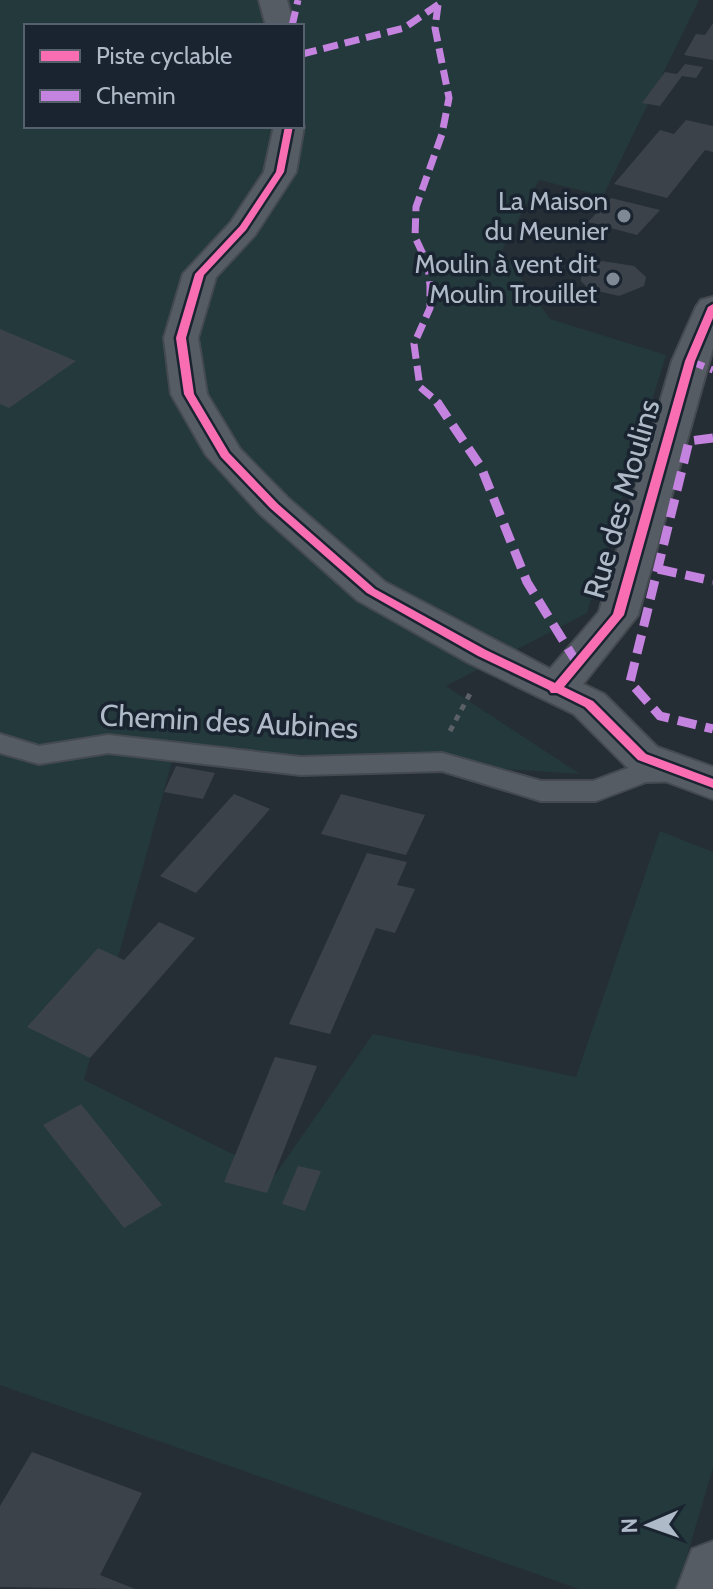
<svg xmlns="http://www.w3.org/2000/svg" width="713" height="1589" viewBox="0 0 713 1589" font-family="Cabin,sans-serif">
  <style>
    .green { fill: #23393b; fill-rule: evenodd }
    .building { fill: #3c4249 }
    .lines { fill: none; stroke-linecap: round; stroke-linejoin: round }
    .service-casing { stroke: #444a50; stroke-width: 4 }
    .minor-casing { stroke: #444a50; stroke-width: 4 }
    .path { stroke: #5a6066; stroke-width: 5; stroke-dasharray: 6 6; stroke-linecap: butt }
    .service { fill: #565c64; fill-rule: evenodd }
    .minor { fill: #565c64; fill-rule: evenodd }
    .quiet-far1 { stroke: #c483df; stroke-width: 7; stroke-dasharray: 15 7; stroke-linecap: butt }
    .quiet { stroke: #c483df; stroke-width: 9; stroke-dasharray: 19 9; stroke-linecap: butt }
    .cycleway-casing { stroke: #1a2430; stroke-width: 5 }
    .cycleway { fill: #f96db3; fill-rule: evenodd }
    .poi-dot { fill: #7f8995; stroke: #1a2430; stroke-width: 3 }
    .labels { text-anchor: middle; stroke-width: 7; stroke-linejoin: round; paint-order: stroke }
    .far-poi-label { font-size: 26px; fill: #afbac8; stroke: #1a2430; text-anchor: end }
    .street-label { font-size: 30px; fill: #afbac8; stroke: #1a2430 }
  </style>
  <rect width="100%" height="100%" fill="#262e35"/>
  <path class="green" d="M0,0H699L603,196L539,180L502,251L550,319L666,355L587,613L446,686L580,774L176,747L84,1080L275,1175L373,1034L576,1077L660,831L713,852V1468L677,1589H579L0,1385ZM26,26H302V126H26Z"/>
  <g class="building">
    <path d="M713,23V60L684,55L696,34L705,35Z"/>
    <path d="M685,64L703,67L696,78L682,76L660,106L642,103L665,72L677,74Z"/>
    <path d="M686,120L713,126V152L705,150L667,198L614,184L660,130L674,134Z"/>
    <path d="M611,198L660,210L637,235L588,222Z"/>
    <path d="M602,261L634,266L646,277L644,286L619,296L589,289L581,281V272Z"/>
    <path d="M0,329L76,361L9,408L0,404Z"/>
    <path d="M176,766L215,773L203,799L164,792Z"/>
    <path d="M234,794L270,809L196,893L160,876Z"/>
    <path d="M341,794L425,815L406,855L321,834Z"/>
    <path d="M367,853L407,862L397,885L415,889L395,933L376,928L330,1034L289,1024Z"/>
    <path d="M159,922L195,938L90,1058L27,1027L98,948L124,960Z"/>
    <path d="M275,1057L317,1066L267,1193L224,1182Z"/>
    <path d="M81,1104L162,1205L124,1228L43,1125Z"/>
    <path d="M298,1166L321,1171L305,1211L282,1204Z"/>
    <path d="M32,1452L142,1493L100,1575L135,1589L0,1587V1506Z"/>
  </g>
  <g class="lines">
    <g class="service-casing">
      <path id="service" d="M0,734L39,746L108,735L301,757L442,753L541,781H593L644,762L690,767L694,774L690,781L646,782L596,801H541L442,771L301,775L108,753L39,764L0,753Z"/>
    </g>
    <g class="minor-casing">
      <g id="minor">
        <path d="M259,0H287L294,26H266Z"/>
        <path d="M302,123L304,126L296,172L255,235L216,277L198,338L207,394L240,449L288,498L385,582L550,669L599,612L672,361L696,307L701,300L713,297V348L638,615L583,684L604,694L657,747L713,767V799L627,767L574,714L467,662L357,600L260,514L206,455L171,394L164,338L183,274L231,222L264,172L274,126H302Z"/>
        <path d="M713,1541V1589H677L692,1549Z"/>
      </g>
    </g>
    <path class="path" d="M450,731L472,690"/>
    <use href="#service" class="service"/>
    <use href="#minor" class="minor"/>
    <g class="quiet-far1">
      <path d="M438,5L435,28L449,98L442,134L416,207L415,237L428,265L430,286V308L414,344L420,387L440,404"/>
      <path d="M292,26L298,0"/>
      <path d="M302,54L404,28L442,2"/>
      <path d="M690,361L713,370"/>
    </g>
    <g class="quiet">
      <path d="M437,402L481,467L527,582L577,663"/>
      <path d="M713,438L689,441L630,682L660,716L713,729"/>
      <path d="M658,569L713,581"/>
    </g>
    <g class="cycleway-casing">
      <path id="cycleway" d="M285,126H293L284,172L246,230L204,275L186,338L194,394L229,453L278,504L375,589L486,650L555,683L613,614L685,361L708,307L713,304V318L695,361L624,615L564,687L593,701L646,754L713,779V788L638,760L585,707L557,693H551L549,690L478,656L367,593L270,508L221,457L184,394L176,338L195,274L240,226L276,172Z"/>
    </g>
    <use href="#cycleway" class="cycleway"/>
  </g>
  <g class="poi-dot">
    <circle cx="624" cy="216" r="8"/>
    <circle cx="613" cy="279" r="8"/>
  </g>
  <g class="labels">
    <g class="far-poi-label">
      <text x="608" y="210">La Maison<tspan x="608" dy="30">du Meunier</tspan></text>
      <text x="597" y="273">Moulin à vent dit<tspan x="597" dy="30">Moulin Trouillet</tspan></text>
    </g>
    <g class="street-label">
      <text transform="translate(622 499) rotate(-74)" y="10">Rue des Moulins</text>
      <text transform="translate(229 722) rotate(3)" y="10">Chemin des Aubines</text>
    </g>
  </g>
  <rect x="24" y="24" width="280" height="104" fill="#1a2430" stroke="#56606d" stroke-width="2"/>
  <rect x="40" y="50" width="40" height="12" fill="#f96db3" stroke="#56606d" stroke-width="2"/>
  <text x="96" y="64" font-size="24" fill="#afbac8">Piste cyclable</text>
  <rect x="40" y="90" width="40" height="12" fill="#c483df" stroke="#56606d" stroke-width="2"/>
  <text x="96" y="104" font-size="24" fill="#afbac8">Chemin</text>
  <g transform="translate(649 1525) rotate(268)" stroke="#1a2430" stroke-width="6" paint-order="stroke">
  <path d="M0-6L14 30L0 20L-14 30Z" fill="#afbac8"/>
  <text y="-12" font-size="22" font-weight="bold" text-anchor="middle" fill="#afbac8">N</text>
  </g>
</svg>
